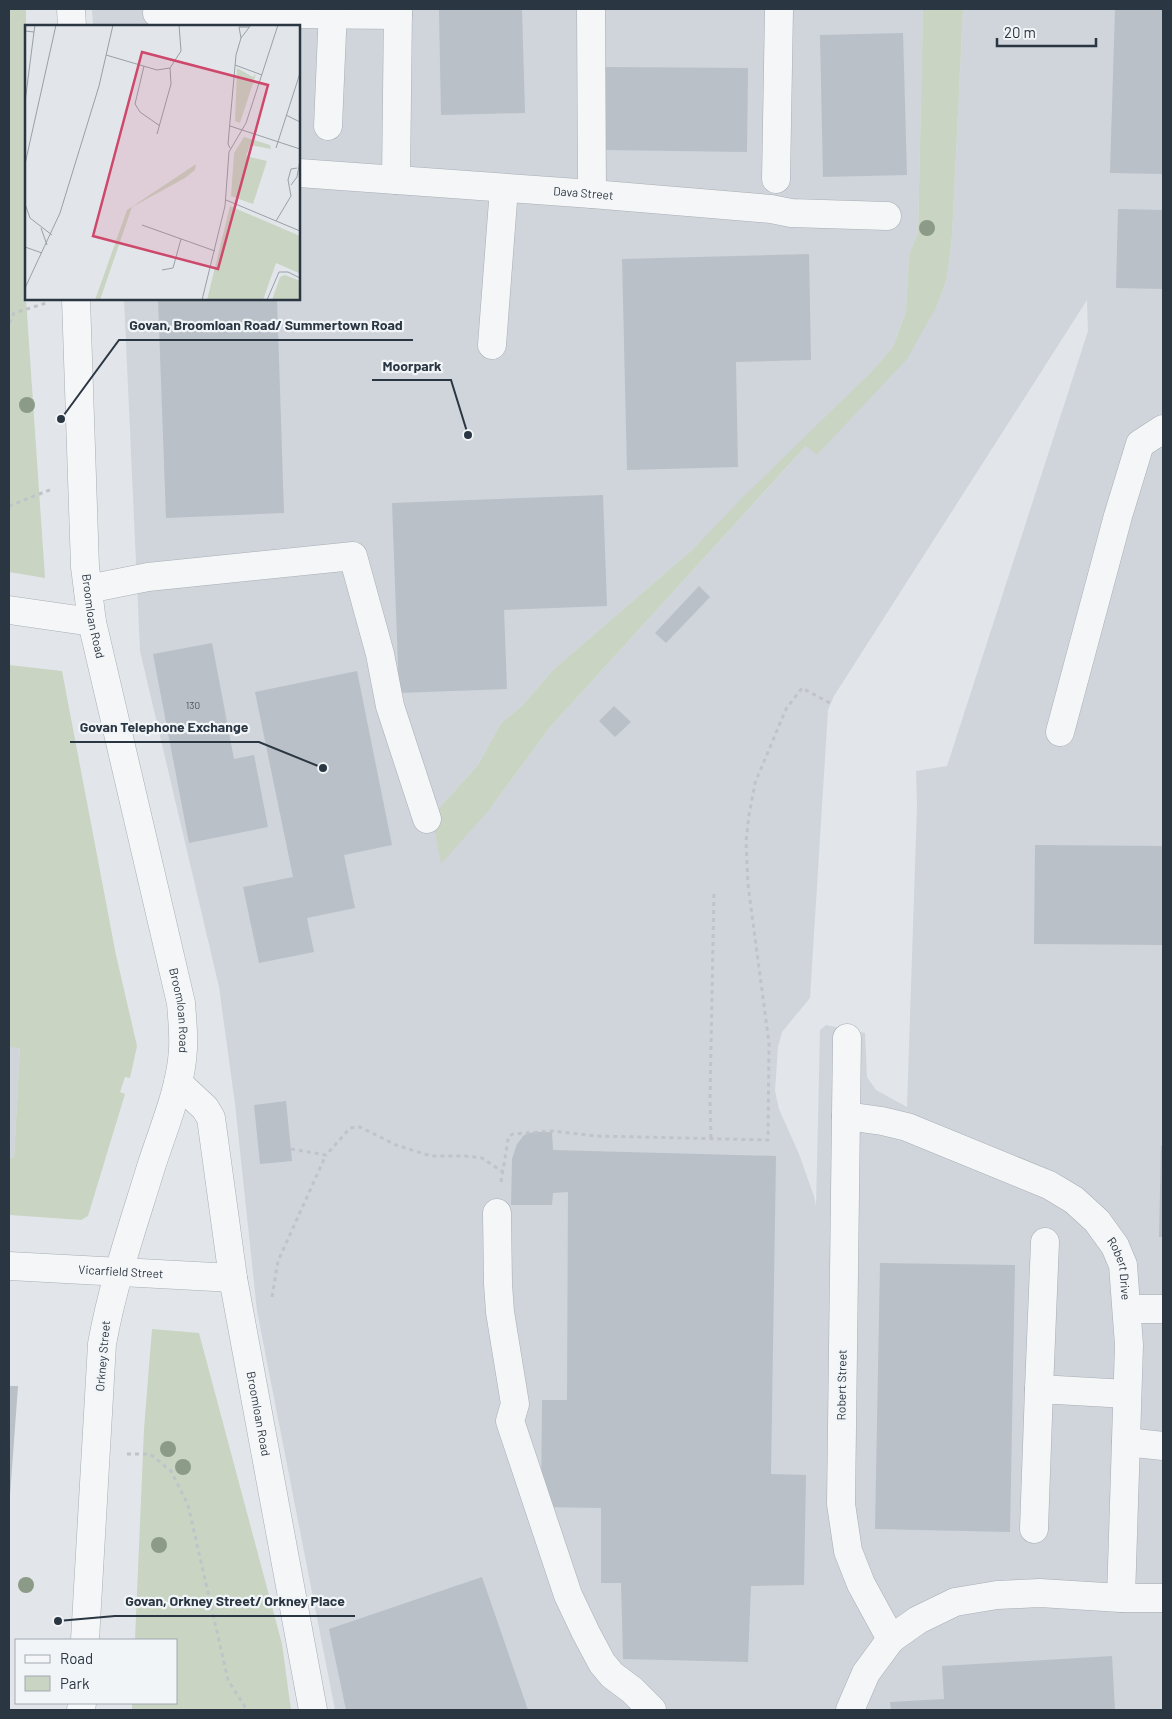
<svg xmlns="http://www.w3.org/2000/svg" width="1172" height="1719" viewBox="0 0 1172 1719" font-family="Barlow,sans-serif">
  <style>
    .built { fill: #d0d5dc; fill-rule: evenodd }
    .green { fill: #c9d4c3 }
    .building { fill: #b9c0c7 }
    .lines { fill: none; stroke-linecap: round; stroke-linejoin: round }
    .minor-casing { stroke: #a7aeb4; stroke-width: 29 }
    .path { stroke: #c0c4c9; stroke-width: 3; stroke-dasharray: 4 4; stroke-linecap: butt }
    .minor { stroke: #f5f6f8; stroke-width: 28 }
    .tree { fill: #8b9b88 }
    .labels { text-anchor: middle; stroke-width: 4.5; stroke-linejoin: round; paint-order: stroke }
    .number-label { font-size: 10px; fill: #4e5863 }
    .street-label { font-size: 12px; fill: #2a3642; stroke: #f1f5f8 }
    .inset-road { fill: none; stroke: #98a0a7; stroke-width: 1 }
    .view { fill: #ce486c; fill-opacity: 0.15; stroke: #ce486c; stroke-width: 2.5 }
    .inset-edge { fill: none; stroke: #2a3642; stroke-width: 2.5 }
    .leader { fill: none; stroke: #2a3642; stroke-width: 2 }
    .callout-dot { fill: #2a3642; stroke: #f1f5f8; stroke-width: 2 }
    .callout-label { font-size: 14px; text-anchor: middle; font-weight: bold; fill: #2a3642; stroke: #f1f5f8; stroke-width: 4.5; stroke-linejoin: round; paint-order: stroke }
  </style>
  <rect width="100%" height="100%" fill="#e2e6ea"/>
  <g class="built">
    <path d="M92,9H923L918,233L909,254L906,312L893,347L871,372L692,550L554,669L522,706L501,723L478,765L432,816L489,810L550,727L807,445L818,454L937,306L947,278L952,237L963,9H1163V1710H335L257,1311L235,1104L219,987L140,651L124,299H299V26H93ZM1087,300L1088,331L947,766L916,771L917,805L907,1107L876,1090L867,1077L865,1033L826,1025L820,1030L816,1206L814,1196L799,1154L779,1109L775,1091L778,1047L782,1032L810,998L828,710L834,696Z"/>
    <path d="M9,1047H20L14,1158H9Z"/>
  </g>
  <g class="green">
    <path d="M9,9H26V299L45,578L9,572Z"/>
    <path d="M923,9H963L952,237L947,278L937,306L907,359L817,455L806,446L550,727L489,810L441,864L432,816L478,765L501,723L522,706L554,669L692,550L742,498L871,372L893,347L906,312L909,254L918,233Z"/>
    <path d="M9,665L62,671L116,955L137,1046L130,1078L125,1077L120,1092L125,1094L88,1216L81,1220L10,1215L9,1212V1158H14L20,1048L9,1047Z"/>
    <path d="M152,1329L199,1333L282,1644L291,1710H132V1703H176V1640H135L144,1429Z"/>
  </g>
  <g class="building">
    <path d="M439,9H522L525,113L441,115Z"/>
    <path d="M1115,9H1163V174L1110,173Z"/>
    <path d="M903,33L907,175L823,177L820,35Z"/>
    <path d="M605,67L748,68L747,152L604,150Z"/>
    <path d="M1118,209L1163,210V289L1116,288Z"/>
    <path d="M809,254L811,360L736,362L738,467L627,470L622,259Z"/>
    <path d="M158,299H277L284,513L166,518Z"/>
    <path d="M603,495L607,606L504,610L507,689L399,693L392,503Z"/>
    <path d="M699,586L710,597L666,643L655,633Z"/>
    <path d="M212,643L234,759L254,755L268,827L189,843L153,654Z"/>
    <path d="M357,671L392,845L344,855L355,908L307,918L314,952L259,963L243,887L293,877L255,692Z"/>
    <path d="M614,706L631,722L615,737L599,721Z"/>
    <path d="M1035,845L1163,846V945L1034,944Z"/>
    <path d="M286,1101L292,1161L260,1164L254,1105Z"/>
    <path d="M534,1132H552L553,1150L776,1156L771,1474L806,1475L804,1585L751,1586L748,1662L623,1659L621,1583H601V1508L541,1507L542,1400H567L568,1192L553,1193L552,1205H511L512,1159L517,1144L524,1135Z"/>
    <path d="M1161,1146H1163V1237H1159Z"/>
    <path d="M880,1263L1015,1265L1010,1532L875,1529Z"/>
    <path d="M9,1386H18L10,1496H9Z"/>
    <path d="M482,1577L528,1710H346L329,1629Z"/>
    <path d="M1112,1656L1115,1710H891L890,1702L944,1699L942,1666Z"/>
  </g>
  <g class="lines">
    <g class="minor-casing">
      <g id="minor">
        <path d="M71,9L72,26"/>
        <path d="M591,9L592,194"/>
        <path d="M157,13L398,15"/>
        <path d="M328,126L333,9"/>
        <path id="s1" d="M299,173L592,194L771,209L791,213L887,216"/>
        <path d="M776,179L779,9"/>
        <path d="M396,180L398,9"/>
        <path id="s2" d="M76,299L85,567L92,622L181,1003C182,1018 184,1034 183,1049C181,1089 163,1129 151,1167C133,1226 113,1283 102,1344L85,1640"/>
        <path d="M492,345L504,188"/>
        <path d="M88,589L148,577L353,556L380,654L390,706L427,819"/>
        <path d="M9,610L92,622"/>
        <path d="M1060,732L1118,516L1140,444L1163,429"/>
        <path d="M847,1038L841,1504L848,1551L861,1584L891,1639L866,1673L850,1710"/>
        <path id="s3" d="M178,1083L205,1108L211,1118L233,1278L313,1710"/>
        <path id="s4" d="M846,1116L882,1121L907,1127L1049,1185L1074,1200L1097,1221L1115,1246L1123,1265L1129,1345L1121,1598"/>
        <path d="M497,1213L498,1284L500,1312L515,1404L510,1421L568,1595L586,1633L602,1663L612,1675L632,1690L652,1710"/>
        <path id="s5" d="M9,1266L233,1278"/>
        <path d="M1127,1309H1163"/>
        <path d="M1039,1389L1045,1242"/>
        <path d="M1126,1442L1163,1446"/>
        <path d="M1034,1529L1039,1389L1127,1394"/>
        <path d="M891,1639L918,1620L955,1602L997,1595L1040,1593L1121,1598H1163"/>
        <path d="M81,1710L82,1703"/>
      </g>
    </g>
    <g class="path">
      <path d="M9,323L14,313L46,303"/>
      <path d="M9,506L52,489"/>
      <path d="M711,1138L710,1099L714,891"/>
      <path d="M291,1149L326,1155L350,1128L360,1127L396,1145L431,1156H465L482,1158L503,1172"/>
      <path d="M501,1182L508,1140L509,1136L513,1134L553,1131L596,1136L768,1140L769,1043L748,885L746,841L749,815L755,783L786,709L802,688L830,703"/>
      <path d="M272,1297L278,1261L326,1155"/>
      <path d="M127,1454H150L171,1471L188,1505L228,1680L247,1710"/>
    </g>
    <use href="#minor" class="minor"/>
  </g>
  <g class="tree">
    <circle cx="927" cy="228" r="8"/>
    <circle cx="27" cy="405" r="8"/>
    <circle cx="168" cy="1449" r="8"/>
    <circle cx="183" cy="1467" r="8"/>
    <circle cx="159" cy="1545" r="8"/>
    <circle cx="26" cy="1585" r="8"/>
  </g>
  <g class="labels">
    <g class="number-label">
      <text x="193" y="709">130</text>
    </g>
    <g class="street-label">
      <text dy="4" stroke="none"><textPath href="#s1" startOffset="285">Dava Street</textPath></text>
      <text dy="4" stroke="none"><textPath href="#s2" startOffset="318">Broomloan Road</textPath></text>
      <text dy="4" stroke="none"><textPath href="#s2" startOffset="722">Broomloan Road</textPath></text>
      <text dy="4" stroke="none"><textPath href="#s4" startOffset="330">Robert Drive</textPath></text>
      <text dy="4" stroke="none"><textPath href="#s5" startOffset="112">Vicarfield Street</textPath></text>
      <text transform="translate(103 1356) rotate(-85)" y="4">Orkney Street</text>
      <text transform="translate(842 1385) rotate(-89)" y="4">Robert Street</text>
      <text dy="4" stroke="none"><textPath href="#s3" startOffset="348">Broomloan Road</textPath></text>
    </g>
  </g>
  <g transform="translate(25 25)">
    <rect width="275" height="275" fill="#e2e6ea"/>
    <path d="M212,43L228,52L231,49L215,98L210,96ZM219,112L245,120L246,124L225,120L221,131L242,136L228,179L206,171L209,128ZM171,139L170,145L160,153L107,182L75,275H70L102,185ZM205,181L275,211L274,248L251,238L238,275H182ZM260,250L275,256V275H247L255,252Z" fill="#c9d4c3"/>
    <path class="inset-road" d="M0,6L9,7L10,0M216,13L214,2H224M81,30L132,45L145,43M210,40L237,50M119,41L110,79L115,87L135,101M0,77L9,7M261,90L275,97M205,101L275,124M132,109L146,59L145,43L156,26L154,0M205,123L203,119L211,30L216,13L226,0M251,123L275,48M0,139L31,0M266,160L272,152L275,135M201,175L275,206M0,179L5,193L27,210M251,196L266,171L263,155L266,144L272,143M117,200L190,226M16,203L22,220M0,222L17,228M137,245L148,243L156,214M0,263L35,188L74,61L88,0M177,275L200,181L204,127L221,98L253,0M242,275L254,247H263L275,253"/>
    <path class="view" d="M117,27L243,60L193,244L68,211Z"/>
    <rect width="275" height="275" class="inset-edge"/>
  </g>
  <path class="leader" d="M61 419L119 340H413M468 435L451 380H372M323 768L259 742H70M58 1621L115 1616H355"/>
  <g class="callout-dot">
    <circle cx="61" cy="419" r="5"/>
    <circle cx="468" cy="435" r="5"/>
    <circle cx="323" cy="768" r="5"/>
    <circle cx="58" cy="1621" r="5"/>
  </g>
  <g class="callout-label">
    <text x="266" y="330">Govan, Broomloan Road/ Summertown Road</text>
    <text x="412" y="371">Moorpark</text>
    <text x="164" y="732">Govan Telephone Exchange</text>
    <text x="235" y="1606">Govan, Orkney Street/ Orkney Place</text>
  </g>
  <rect width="1172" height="1719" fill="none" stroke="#2a3642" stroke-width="20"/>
  <rect x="15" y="1639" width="162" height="65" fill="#f1f5f8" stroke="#a1a9af"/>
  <rect x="25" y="1655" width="25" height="8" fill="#f5f6f8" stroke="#a1a9af"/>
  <text x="60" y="1664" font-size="15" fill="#2a3642">Road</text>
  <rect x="25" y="1676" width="25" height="15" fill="#c9d4c3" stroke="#a1a9af"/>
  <text x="60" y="1689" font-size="15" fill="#2a3642">Park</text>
  <path d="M997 38v8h99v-8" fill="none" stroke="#2a3642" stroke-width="2.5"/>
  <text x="1004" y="38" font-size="15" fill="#2a3642" stroke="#f1f5f8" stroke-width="4" paint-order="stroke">20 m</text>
</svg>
